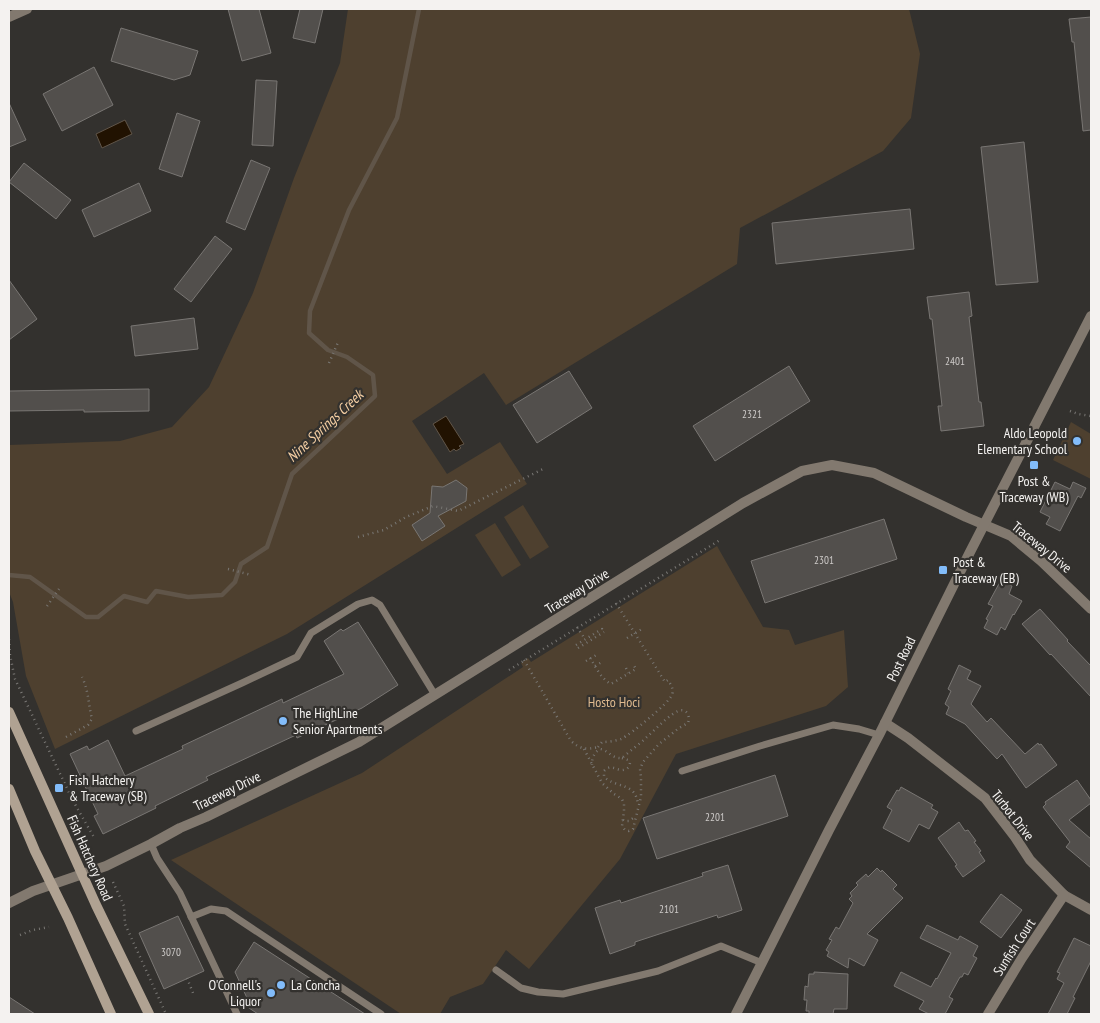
<svg xmlns="http://www.w3.org/2000/svg" width="1100" height="1023" viewBox="0 0 1100 1023" font-family="'PT Sans Narrow',sans-serif">
  <style>
    .green { fill: #4e402f }
    .water { fill: #211201; stroke: #605549 }
    .lines { fill: none; stroke-linecap: round; stroke-linejoin: round }
    .stream { stroke: #605549; stroke-width: 4.5 }
    .building { fill: #524f4c; stroke: #797673 }
    .path { stroke: #797774; stroke-width: 2.5; stroke-dasharray: 1 4; stroke-linecap: butt }
    .service { stroke: #82796f; stroke-width: 7 }
    .minor { stroke: #82796f; stroke-width: 10 }
    .tertiary { stroke: #82796f; stroke-width: 10 }
    .secondary { stroke: #b0a292; stroke-width: 10 }
    .poi-dot { fill: #82bcfa; stroke: #33312e; stroke-width: 2 }
    .labels { text-anchor: middle; stroke-width: 4.5; stroke-linejoin: round; paint-order: stroke }
    .number-label { font-size: 11px; fill: #ccc9c7 }
    .poi-label { font-size: 14px; fill: #f4f2f0; stroke: #33312e; text-anchor: start }
    .street-label { font-size: 14px; fill: #f4f2f0; stroke: #33312e }
    .park-label { font-size: 14px; fill: #dfba8f; stroke: #33312e }
    .water-label { font-size: 15px; font-style: italic; fill: #f3cda2; stroke: #33312e }
  </style>
  <rect width="100%" height="100%" fill="#33312e"/>
  <g class="green">
    <path d="M348,9H909L920,54L911,118L883,151L740,228L737,264L506,405L484,373L412,421L447,474L500,442L527,484L287,634L55,749L26,676L13,602L9,592V445L120,441L172,427L209,387L253,293L294,178L340,63Z"/>
    <path d="M1071,422L1091,434V479L1053,460Z"/>
    <path d="M523,505L549,547L530,559L504,517Z"/>
    <path d="M495,523L521,565L502,577L475,535Z"/>
    <path d="M717,546L763,627L789,630L795,645L844,630L848,687L826,706L676,754L620,859L529,969L506,950L483,984L450,997L440,1014H401L171,860L362,773L523,667L521,663L528,658L531,662Z"/>
  </g>
  <g class="water">
    <path d="M125,120L132,134L102,148L96,134Z"/>
    <path d="M446,416L464,444L459,446L461,448L456,451L454,449L450,452L433,424Z"/>
  </g>
  <g class="lines">
    <path class="stream" d="M9,575L30,577L86,617H98L124,596L147,602L156,591L188,597L222,595L235,582L241,564L267,547L292,474L375,396L373,375L347,357L328,350L309,333L310,311L349,210L397,118L419,9"/>
  </g>
  <g class="building">
    <path d="M228,9H259L271,53L242,61Z"/>
    <path d="M300,9H323L315,43L293,38Z"/>
    <path d="M1091,17V130L1083,131L1074,42H1072L1069,19Z"/>
    <path d="M121,28L198,51L190,75L174,80L111,61Z"/>
    <path d="M94,67L113,105L62,131L43,94Z"/>
    <path d="M256,80L277,81L273,146L252,145Z"/>
    <path d="M9,103L26,140L9,147Z"/>
    <path d="M177,113L200,121L182,177L159,169Z"/>
    <path d="M1024,142L1038,282L996,285L981,147Z"/>
    <path d="M251,160L270,168L245,230L226,222Z"/>
    <path d="M24,163L71,200L56,219L9,182Z"/>
    <path d="M139,183L151,211L94,237L82,210Z"/>
    <path d="M910,209L914,249L776,264L772,223Z"/>
    <path d="M215,236L232,249L191,302L174,289Z"/>
    <path d="M9,280L37,319L9,340Z"/>
    <path d="M969,292L972,316L969,317L979,402H981L984,426L941,431L938,406H942L932,319H930L927,297Z"/>
    <path d="M194,318L198,349L135,356L131,326Z"/>
    <path d="M789,366L810,401L715,461L693,426Z"/>
    <path d="M569,371L592,408L537,443L513,405Z"/>
    <path d="M149,389V411L84,412V410L9,411V391Z"/>
    <path d="M456,480L467,488L466,501L438,516L445,526L422,541L412,525L430,513L432,486L443,487Z"/>
    <path d="M1055,482L1070,489L1073,482L1086,488L1081,498L1078,496L1060,531L1046,524L1050,517L1040,512Z"/>
    <path d="M884,519L897,559L765,603L751,561Z"/>
    <path d="M1001,580L1012,586L1009,594L1022,601L1014,615L1013,614L1005,630L1001,627L997,635L984,628L988,620L986,619L993,606L988,604Z"/>
    <path d="M1040,609L1068,640L1067,641L1091,666V697L1051,654L1050,655L1022,624Z"/>
    <path d="M358,622L398,685L362,708L297,738L296,735L206,777L208,780L155,806L156,808L103,834L94,816L98,814L70,754L87,746L89,750L108,740L125,776L183,749L182,746L282,699L283,703L344,674L324,641L341,629L343,631Z"/>
    <path d="M959,665L971,671L967,679L981,686L971,704L987,722L991,718L1025,754L1038,743L1039,745L1041,744L1057,765L1026,788L1002,754L997,759L965,724L946,714L949,707L945,704L951,691L948,689Z"/>
    <path d="M775,775L788,816L657,859L643,818Z"/>
    <path d="M1077,780L1091,800V803L1069,820L1091,839V868L1066,847L1070,842L1043,807L1046,804L1045,802Z"/>
    <path d="M901,787L933,805L931,808L938,812L929,829L919,824L909,842L883,828L892,810L887,807L897,790L899,791Z"/>
    <path d="M959,822L965,831L968,830L976,841L974,842L981,851L979,852L985,861L963,877L955,866L957,865L938,838Z"/>
    <path d="M728,865L742,910L718,918L717,915L635,942V945L610,954L595,908L620,900L621,903L703,876L702,873Z"/>
    <path d="M877,868L881,872L882,870L897,885L893,889L903,898L867,934L878,940L864,966L849,958L848,968L827,956L829,952L826,950L832,940L829,939L836,927L839,929L853,903L849,899L852,896L850,893L858,885L856,883L866,874L868,877Z"/>
    <path d="M1001,894L1022,910L1001,938L980,922Z"/>
    <path d="M178,916L204,971L164,989L139,933Z"/>
    <path d="M927,925L958,940L960,936L978,946L973,956L977,958L968,975L964,973L962,977H960L949,997L953,999L945,1014H929L919,1009L924,1001L894,986L901,972L931,987L936,978L937,979L951,953L920,938Z"/>
    <path d="M1074,938L1091,946V961L1073,997L1075,998L1067,1014H1048L1064,983L1057,979L1060,973L1057,972Z"/>
    <path d="M254,942L365,1014H258L243,1004L247,998L235,972Z"/>
    <path d="M814,972L848,974L847,1009H834L833,1014H809V1011H806L807,1000H804L805,986L808,987L809,974H814Z"/>
    <path d="M9,997L35,1014H9Z"/>
  </g>
  <g class="lines">
    <g class="path">
      <path d="M329,363L339,340"/>
      <path d="M1070,411L1078,414L1091,416"/>
      <path d="M358,537L384,530L406,517L433,506L458,511L545,468"/>
      <path d="M228,569L251,575"/>
      <path d="M47,606L59,589"/>
      <path d="M577,627L585,639"/>
      <path d="M627,638L642,629"/>
      <path d="M9,639L10,655L15,679L72,799L88,827L95,839"/>
      <path d="M576,645L602,629L604,632"/>
      <path d="M578,648L604,632"/>
      <path d="M590,658C596,667 601,679 611,684L636,669L633,664"/>
      <path d="M524,660L571,741C580,749 586,750 598,747"/>
      <path d="M586,661L598,654"/>
      <path d="M595,666L602,662"/>
      <path d="M626,668L628,673"/>
      <path d="M509,670L720,540"/>
      <path d="M66,737L88,725L92,719C88,703 89,692 82,677"/>
      <path d="M598,747L602,742C608,742 615,741 621,739C630,735 669,703 672,695C674,689 671,685 668,680L665,682L616,603"/>
      <path d="M584,749L602,783L614,794L622,799L624,804V811L622,826L625,830L629,831L633,829L641,797V777L640,769L643,762L659,744L679,728L688,723C691,714 685,707 676,712C666,718 658,727 649,735C641,743 631,750 622,758C612,759 608,750 600,749C594,753 592,757 592,765"/>
      <path d="M622,758L628,760L630,763L629,767C619,776 613,761 604,771V777C618,789 636,782 638,805"/>
      <path d="M623,820L624,821H629L636,816"/>
      <path d="M113,882L124,906L125,924L166,1014"/>
      <path d="M20,935L33,930L49,927"/>
      <path d="M187,978L193,993"/>
    </g>
    <g class="service">
      <path d="M136,731L242,683L297,657L311,633L358,604L372,600L380,605L435,695"/>
      <path d="M682,771L760,746L833,725L859,729L879,735"/>
      <path d="M151,844L157,858L180,893L237,1014"/>
      <path d="M191,917L211,909L226,911L381,1014"/>
      <path d="M496,970L521,988L538,992L563,994L658,971L721,946L762,963"/>
    </g>
    <g class="minor">
      <path d="M9,17L27,9"/>
      <path d="M885,723L908,738L985,798L1015,837L1030,860L1064,895L1091,910"/>
      <path d="M9,903L33,891L106,866L151,844L180,828L206,817L359,742L743,503L802,471L832,465L874,473L966,517L1011,536L1041,561L1091,609"/>
      <path d="M988,1014L1022,958L1064,895"/>
    </g>
    <path class="tertiary" d="M736,1014L829,830L879,735L969,554L1091,316"/>
    <g class="secondary">
      <path d="M9,712L96,905L149,1014"/>
      <path d="M9,789L35,851L68,918L111,1014"/>
    </g>
  </g>
  <g class="poi-dot">
    <circle cx="1077" cy="441" r="5"/>
    <rect x="1029" y="460" width="10" height="10" rx="2.5"/>
    <rect x="938" y="565" width="10" height="10" rx="2.5"/>
    <circle cx="283" cy="721" r="5"/>
    <rect x="54" y="783" width="10" height="10" rx="2.5"/>
    <circle cx="281" cy="985" r="5"/>
    <circle cx="271" cy="993" r="5"/>
  </g>
  <g class="labels">
    <g class="number-label">
      <text x="955" y="365">2401</text>
      <text x="752" y="418">2321</text>
      <text x="824" y="564">2301</text>
      <text x="715" y="821">2201</text>
      <text x="669" y="913">2101</text>
      <text x="171" y="956">3070</text>
    </g>
    <g class="poi-label">
      <text x="1067" y="438" text-anchor="end">Aldo Leopold<tspan x="1067" dy="16">Elementary School</tspan></text>
      <text x="1034" y="486" text-anchor="middle">Post &amp;<tspan x="1034" dy="16">Traceway (WB)</tspan></text>
      <text x="953" y="567">Post &amp;<tspan x="953" dy="16">Traceway (EB)</tspan></text>
      <text x="293" y="718">The HighLine<tspan x="293" dy="16">Senior Apartments</tspan></text>
      <text x="69" y="785">Fish Hatchery<tspan x="69" dy="16">&amp; Traceway (SB)</tspan></text>
      <text x="261" y="990" text-anchor="end">O'Connell's<tspan x="261" dy="16">Liquor</tspan></text>
      <text x="291" y="990">La Concha</text>
    </g>
    <g class="street-label">
      <text transform="translate(1042 547) rotate(39)" y="5">Traceway Drive</text>
      <text transform="translate(577 591) rotate(-32)" y="5">Traceway Drive</text>
      <text transform="translate(901 659) rotate(-64)" y="5">Post Road</text>
      <text transform="translate(227 791) rotate(-26)" y="5">Traceway Drive</text>
      <text transform="translate(1013 815) rotate(52)" y="5">Turbot Drive</text>
      <text transform="translate(90 858) rotate(66)" y="5">Fish Hatchery Road</text>
      <text transform="translate(1014 947) rotate(-57)" y="5">Sunfish Court</text>
    </g>
    <g class="park-label">
      <text x="614" y="707">Hosto Hoci</text>
    </g>
    <g class="water-label">
      <text transform="translate(325 426) rotate(-43)" y="5">Nine Springs Creek</text>
    </g>
  </g>
  <rect width="1100" height="1023" fill="none" stroke="#f4f2f0" stroke-width="20"/>
</svg>
